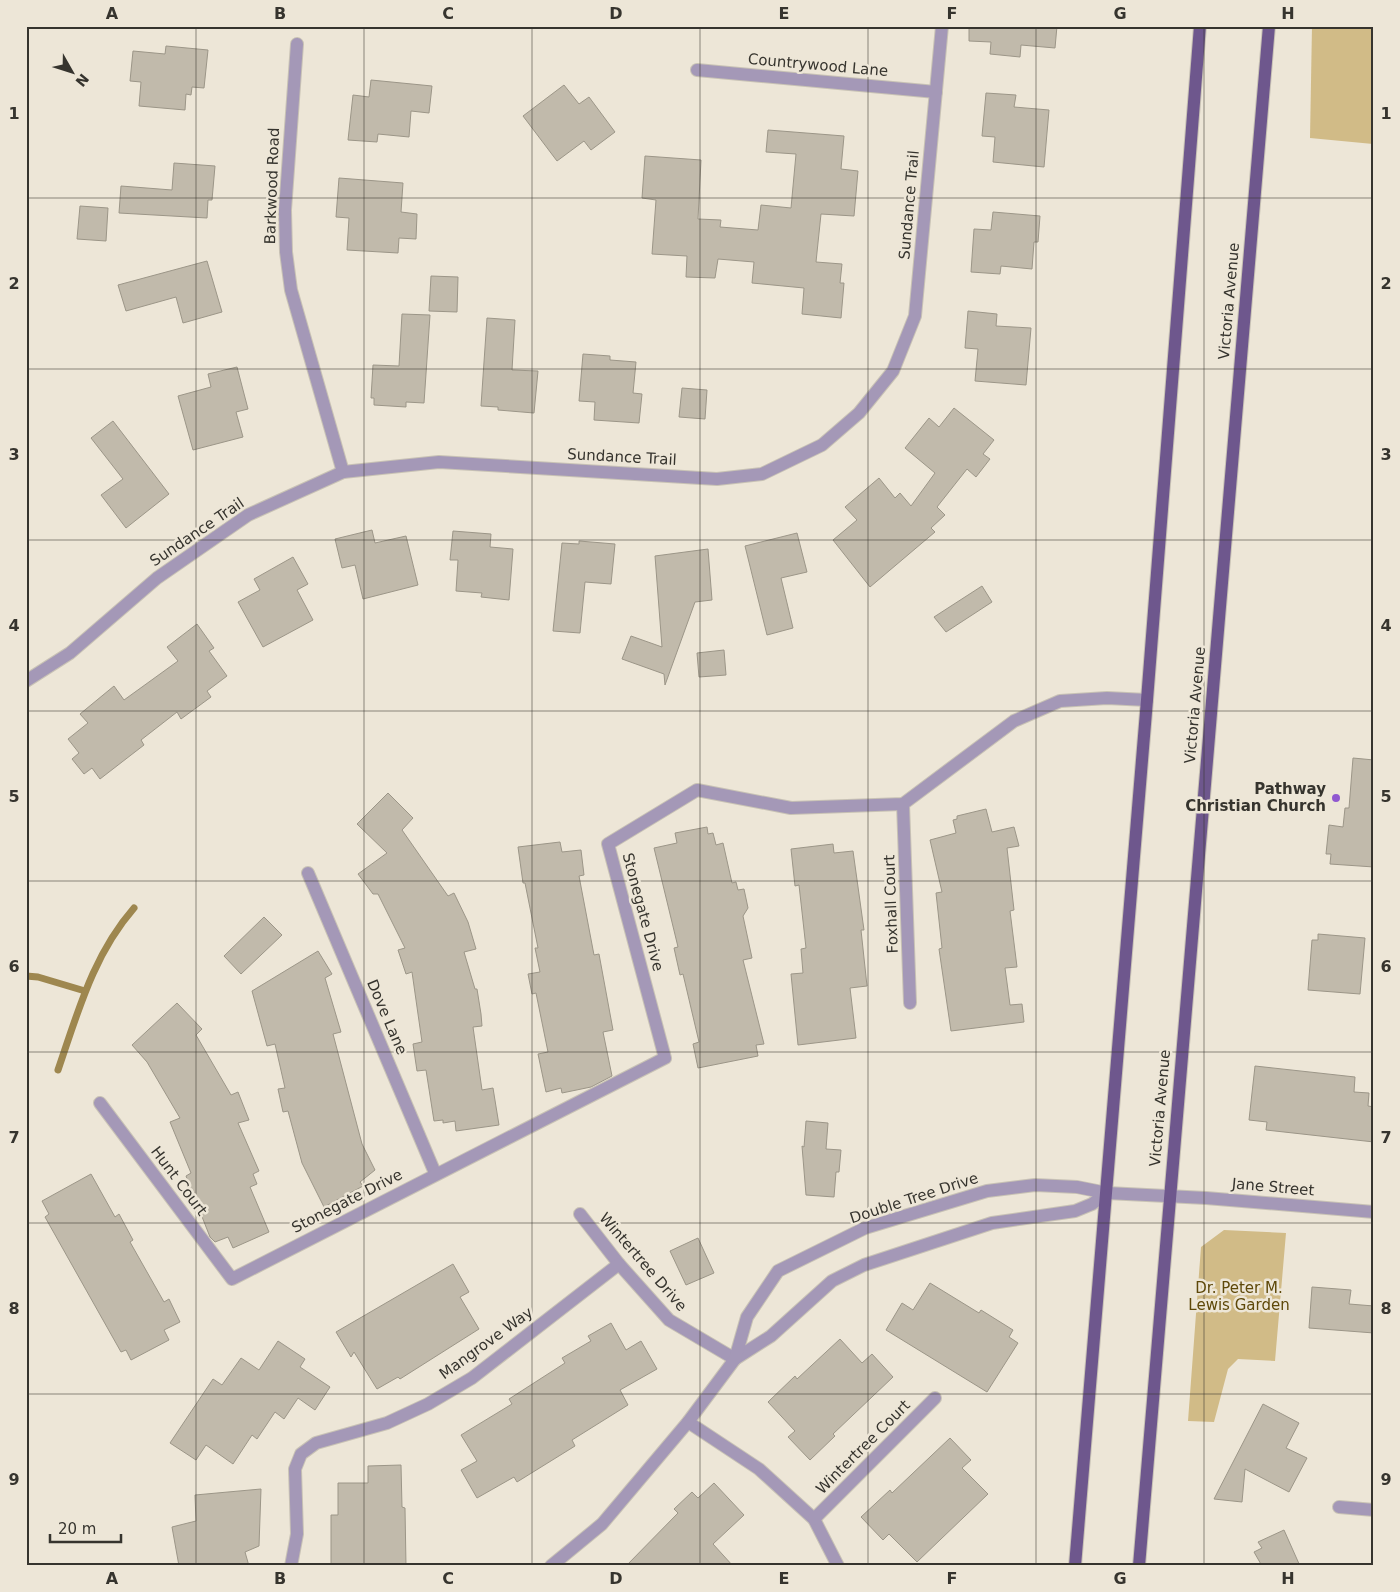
<svg xmlns="http://www.w3.org/2000/svg" width="1400" height="1592" viewBox="0 0 1400 1592" font-family="'DejaVu Sans',sans-serif">
  <style>
    .green { fill: #d1bb87 }
    .lines { fill: none; stroke-linecap: round; stroke-linejoin: round }
    .stream { stroke: #9e874f; stroke-width: 7 }
    .building { fill: #c1baab; stroke: #9c9688 }
    .minor-casing { stroke: #c8c2b5; stroke-width: 14 }
    .major-casing { stroke: #c8c2b5; stroke-width: 14 }
    .minor { stroke: #a498b7; stroke-width: 12 }
    .major { stroke: #6e578d; stroke-width: 12 }
    .grid { fill: none; stroke: #36342e; stroke-width: 1; stroke-opacity: 0.55 }
    .poi-dot { fill: #9058d0; stroke: #ede6d7; stroke-width: 2 }
    .labels { text-anchor: middle; stroke-width: 5; stroke-linejoin: round; paint-order: stroke }
    .street-label { font-size: 15px; fill: #36342e; stroke: #ede6d7 }
    .poi-label { font-size: 15px; font-weight: bold; fill: #36342e; stroke: #ede6d7; text-anchor: end }
    .park-label { font-size: 15px; fill: #5e4809; stroke: #ede6d7 }
    .neatline { fill: none; stroke: #36342e; stroke-width: 2 }
    .grid-label { font-size: 16px; text-anchor: middle; font-weight: bold; fill: #36342e }
  </style>
  <rect width="100%" height="100%" fill="#ede6d7"/>
  <g class="green">
    <path d="M1312,26H1374L1373,144L1310,138Z"/>
    <path d="M1224,1230L1286,1233L1275,1361L1238,1359L1228,1369L1214,1422L1188,1421L1201,1247Z"/>
  </g>
  <g class="lines">
    <g class="stream">
      <path d="M26,976L38,977L85,991"/>
      <path d="M58,1070C78,1012 93,955 134,908"/>
    </g>
  </g>
  <g class="building">
    <path d="M969,26H1057L1055,48L1021,45L1020,57L990,54L991,42L969,41Z"/>
    <path d="M166,46L208,50L204,88L192,87L191,95L186,94L185,110L139,106L141,82L130,81L133,51L165,54Z"/>
    <path d="M371,80L432,86L429,113L411,111L409,137L378,134L377,142L348,140L353,95L369,97Z"/>
    <path d="M564,85L579,104L589,97L615,132L591,150L584,141L557,161L523,116Z"/>
    <path d="M986,93L1016,95L1014,107L1049,110L1044,167L993,162L995,137L982,136Z"/>
    <path d="M768,130L844,136L841,169L858,171L854,216L821,214L816,262L842,264L840,283H844L841,318L802,314L804,288L752,283L754,262L718,259L715,278L686,277L687,256L652,254L656,200L642,198L645,156L701,160L698,219L721,220L720,227L758,230L761,205L791,208L796,154L766,152Z"/>
    <path d="M174,163L215,166L212,200H208L207,218L119,213L121,186L172,190Z"/>
    <path d="M339,178L403,183L401,212L417,214L416,239L399,238L398,253L347,250L349,218L336,217Z"/>
    <path d="M80,206L108,208L106,241L77,239Z"/>
    <path d="M993,212L1040,216L1038,242H1034L1032,269L1001,266L1000,274L971,272L974,229L991,230Z"/>
    <path d="M207,261L222,312L183,323L176,297L126,311L118,285Z"/>
    <path d="M431,276L458,277L457,312L429,311Z"/>
    <path d="M968,311L997,314L996,326L1031,328L1026,385L975,381L978,349L965,348Z"/>
    <path d="M402,314L430,315L424,403L406,402V407L374,405V398H371L373,365L399,366Z"/>
    <path d="M487,318L515,320L512,370L538,371L534,413L498,410V407L481,406Z"/>
    <path d="M583,354L610,356V360L636,362L633,393L642,394L639,423L594,420L595,402L579,401Z"/>
    <path d="M237,367L248,409L236,412L243,437L193,450L178,396L211,387L208,374Z"/>
    <path d="M682,388L707,390L705,419L679,417Z"/>
    <path d="M954,408L994,440L983,454L990,459L976,477L967,469L937,507L945,515L931,528L935,532L870,587L833,540L857,520L845,507L879,478L895,498L900,493L911,506L935,473L905,448L929,418L939,427Z"/>
    <path d="M113,421L169,494L126,528L101,495L123,479L91,438Z"/>
    <path d="M372,530L375,543L406,536L418,585L363,599L355,565L342,568L335,539Z"/>
    <path d="M453,531L491,534L490,547L513,549L509,600L481,597L482,593L456,591L458,560H450Z"/>
    <path d="M797,533L807,572L781,578L793,628L767,635L745,546Z"/>
    <path d="M579,541L615,544L611,584L585,582L580,633L553,631L562,543L579,544Z"/>
    <path d="M708,549L712,600L695,602L665,685L664,674L622,659L631,636L662,647L655,556Z"/>
    <path d="M293,557L308,584L297,590L313,620L263,647L238,602L260,590L254,579Z"/>
    <path d="M982,586L992,602L946,632L934,617Z"/>
    <path d="M197,624L214,648L209,651L227,676L207,691L211,697L181,719L177,712L141,740L144,745L100,779L92,768L84,774L72,759L79,753L68,739L88,723L80,714L114,686L124,700L178,661L167,647Z"/>
    <path d="M724,650L726,675L699,677L697,653Z"/>
    <path d="M1353,758L1374,760V867L1330,864L1331,854H1326L1329,825L1343,827L1345,808H1349Z"/>
    <path d="M388,793L413,818L402,830L448,896L454,893L468,922L476,949L464,952L475,989H477L481,1014L482,1026L473,1027L482,1090L493,1088L499,1125L456,1131L455,1121L443,1123V1120L434,1121L426,1070L417,1071L413,1044L422,1042L412,972L406,974L398,950L405,948L378,894H373L358,874L387,853L357,824Z"/>
    <path d="M986,809L992,832L1014,827L1019,846L1007,848L1014,910L1010,911L1017,967L1005,968L1010,1005L1022,1004L1024,1022L951,1031L939,949L942,948L936,893L942,892L930,840L956,833L953,820L957,819V816Z"/>
    <path d="M707,827L708,834L713,833L716,845L723,843L732,883L736,882L738,890L744,889L748,908L743,916L752,958L743,960L764,1044L756,1045L758,1056L698,1068L693,1044L699,1042L683,974L680,975L674,948L678,947L654,848L677,843L675,833Z"/>
    <path d="M560,842L562,852L581,850L584,875L579,876L594,955L599,954L613,1030L603,1032L612,1076L591,1087L562,1093L561,1088L546,1092L538,1054L548,1052L536,993L532,994L528,974L540,972L535,948H538L525,883H523L518,847Z"/>
    <path d="M833,844L834,853L853,851L864,930H861L867,986L850,988L856,1038L798,1045L791,974L803,973L801,949L806,948L799,885L795,886L791,849Z"/>
    <path d="M264,917L282,935L241,974L224,956Z"/>
    <path d="M1318,934L1365,938L1360,994L1308,990L1312,940H1318Z"/>
    <path d="M318,951L332,974L325,978L341,1032L333,1034L362,1144L375,1170L360,1182L363,1186L324,1207L302,1163L288,1111L283,1112L278,1089L285,1088L275,1044L267,1046L252,991Z"/>
    <path d="M177,1003L202,1029L196,1035L231,1095L238,1092L249,1120L238,1123L259,1171L253,1174L257,1184L250,1187L269,1232L233,1248L228,1237L215,1242L210,1237L186,1176L191,1173L170,1122L180,1118L147,1062L132,1045Z"/>
    <path d="M1255,1066L1355,1077L1354,1092L1369,1093L1368,1106L1374,1107V1142L1266,1130L1267,1122L1249,1120Z"/>
    <path d="M806,1121L828,1123L826,1149L841,1150L839,1172H836L834,1197L806,1195L802,1146L804,1147Z"/>
    <path d="M91,1174L115,1217L119,1214L133,1240L130,1242L164,1302L169,1299L180,1322L164,1330L169,1340L131,1360L126,1350L121,1352L45,1217L49,1214L42,1201Z"/>
    <path d="M698,1238L714,1273L686,1285L670,1251Z"/>
    <path d="M453,1264L469,1292L460,1297L479,1329L400,1379L398,1377L377,1389L354,1352L351,1357L336,1332Z"/>
    <path d="M930,1283L979,1313L981,1310L1013,1330L1009,1337L1018,1343L987,1392L886,1330L902,1303L913,1310Z"/>
    <path d="M1312,1287L1351,1290L1349,1304L1374,1306V1333L1309,1328Z"/>
    <path d="M611,1323L626,1350L641,1341L657,1369L620,1390L628,1405L572,1440L575,1446L517,1482L514,1477L477,1498L461,1470L477,1461L461,1435L512,1404L509,1399L565,1363L562,1358L591,1341L588,1336Z"/>
    <path d="M840,1339L862,1363L872,1354L893,1377L833,1434L835,1436L810,1460L788,1437L795,1431L768,1402L795,1376L797,1379Z"/>
    <path d="M278,1341L305,1359L300,1367L330,1387L315,1410L298,1398L284,1419L275,1412L257,1439L252,1435L233,1464L206,1445L196,1460L170,1443L213,1379L222,1385L241,1358L259,1370Z"/>
    <path d="M1263,1404L1299,1423L1286,1448L1307,1458L1289,1492L1245,1469L1242,1502L1214,1499Z"/>
    <path d="M950,1438L971,1460L962,1468L988,1494L917,1562L889,1534L883,1540L861,1517L890,1490L892,1493Z"/>
    <path d="M401,1465L402,1507L405,1508L406,1566H331V1515H338V1483H368V1466Z"/>
    <path d="M714,1483L744,1515L713,1544L733,1566H626L678,1513L674,1509L692,1492L698,1498Z"/>
    <path d="M261,1489L259,1546L245,1552L249,1566H179L172,1527L196,1521L195,1495Z"/>
    <path d="M1284,1530L1300,1566H1262L1254,1552L1262,1548L1258,1542Z"/>
  </g>
  <g class="lines">
    <g class="minor-casing">
      <g id="minor">
        <path d="M297,44L285,210L286,252L291,290L343,472"/>
        <path d="M697,70L936,92"/>
        <path d="M26,681L70,653L157,578L248,515L343,472L439,462L717,479L762,474L822,445L859,413L893,371L915,316L942,26"/>
        <path d="M903,804L910,1003"/>
        <path d="M308,873L435,1173"/>
        <path d="M100,1103L232,1279L665,1058L608,844L697,790L791,808L903,804L1014,721L1060,701L1107,698L1147,700"/>
        <path d="M580,1214L619,1264L669,1320L735,1359"/>
        <path d="M735,1359L771,1336L832,1281L864,1265L992,1223L1075,1211L1092,1204L1107,1193"/>
        <path d="M688,1422L759,1469L814,1519L838,1566"/>
        <path d="M1339,1507L1374,1510"/>
        <path d="M814,1519L935,1398"/>
        <path d="M291,1566L297,1534L295,1469L301,1454L316,1443L387,1423L428,1404L472,1378L619,1264"/>
        <path d="M551,1566L602,1524L688,1422L735,1359L747,1317L778,1271L865,1228L987,1191L1035,1185L1077,1187L1107,1193L1206,1198L1374,1212"/>
      </g>
    </g>
    <g class="major-casing">
      <g id="major">
        <path d="M1075,1566L1147,700L1200,26"/>
        <path d="M1139,1566L1269,26"/>
      </g>
    </g>
    <use href="#minor" class="minor"/>
    <use href="#major" class="major"/>
  </g>
  <path class="grid" d="M196,26V1566M364,26V1566M532,26V1566M700,26V1566M868,26V1566M1036,26V1566M1204,26V1566M26,198H1374M26,369H1374M26,540H1374M26,711H1374M26,881H1374M26,1052H1374M26,1223H1374M26,1394H1374"/>
  <circle class="poi-dot" cx="1336" cy="798" r="5"/>
  <g class="labels">
    <g class="street-label">
      <text transform="translate(818 65) rotate(5)" y="5">Countrywood Lane</text>
      <text transform="translate(272 186) rotate(-88)" y="5">Barkwood Road</text>
      <text transform="translate(909 205) rotate(-85)" y="5">Sundance Trail</text>
      <text transform="translate(1229 301) rotate(-85)" y="5">Victoria Avenue</text>
      <text transform="translate(622 457) rotate(3)" y="5">Sundance Trail</text>
      <text transform="translate(197 532) rotate(-34)" y="5">Sundance Trail</text>
      <text transform="translate(1195 705) rotate(-85)" y="5">Victoria Avenue</text>
      <text transform="translate(891 904) rotate(-92)" y="5">Foxhall Court</text>
      <text transform="translate(643 912) rotate(75)" y="5">Stonegate Drive</text>
      <text transform="translate(387 1017) rotate(67)" y="5">Dove Lane</text>
      <text transform="translate(1160 1108) rotate(-85)" y="5">Victoria Avenue</text>
      <text transform="translate(179 1181) rotate(53)" y="5">Hunt Court</text>
      <text transform="translate(1273 1187) rotate(5)" y="5">Jane Street</text>
      <text transform="translate(914 1198) rotate(-18)" y="5">Double Tree Drive</text>
      <text transform="translate(347 1201) rotate(-27)" y="5">Stonegate Drive</text>
      <text transform="translate(643 1262) rotate(49)" y="5">Wintertree Drive</text>
      <text transform="translate(486 1343) rotate(-36)" y="5">Mangrove Way</text>
      <text transform="translate(863 1447) rotate(-45)" y="5">Wintertree Court</text>
    </g>
    <g class="poi-label">
      <text x="1326" y="794">Pathway<tspan x="1326" dy="17">Christian Church</tspan></text>
    </g>
    <g class="park-label">
      <text x="1239" y="1293">Dr. Peter M.<tspan x="1239" dy="17">Lewis Garden</tspan></text>
    </g>
  </g>
  <rect width="1400" height="1592" fill="none" stroke="#ede6d7" stroke-width="55"/>
  <g transform="translate(72 72) rotate(129)" stroke="#ede6d7" stroke-width="4" paint-order="stroke">
  <path d="M0-4L9 19L0 12L-9 19Z" fill="#36342e"/>
  <text y="-8" font-size="14" font-weight="bold" text-anchor="middle" fill="#36342e">N</text>
  </g>
  <path d="M50 1534v8h71v-8" fill="none" stroke="#36342e" stroke-width="2.5"/>
  <text x="58" y="1534" font-size="15" fill="#36342e" stroke="#ede6d7" stroke-width="4" paint-order="stroke">20 m</text>
  <rect x="28" y="28" width="1344" height="1536" class="neatline"/>
  <g class="grid-label">
    <text x="112" y="19">A</text>
    <text x="280" y="19">B</text>
    <text x="448" y="19">C</text>
    <text x="616" y="19">D</text>
    <text x="784" y="19">E</text>
    <text x="952" y="19">F</text>
    <text x="1120" y="19">G</text>
    <text x="1288" y="19">H</text>
    <text x="14" y="119">1</text>
    <text x="1386" y="119">1</text>
    <text x="14" y="289">2</text>
    <text x="1386" y="289">2</text>
    <text x="14" y="460">3</text>
    <text x="1386" y="460">3</text>
    <text x="14" y="631">4</text>
    <text x="1386" y="631">4</text>
    <text x="14" y="802">5</text>
    <text x="1386" y="802">5</text>
    <text x="14" y="972">6</text>
    <text x="1386" y="972">6</text>
    <text x="14" y="1143">7</text>
    <text x="1386" y="1143">7</text>
    <text x="14" y="1314">8</text>
    <text x="1386" y="1314">8</text>
    <text x="14" y="1485">9</text>
    <text x="1386" y="1485">9</text>
    <text x="112" y="1584">A</text>
    <text x="280" y="1584">B</text>
    <text x="448" y="1584">C</text>
    <text x="616" y="1584">D</text>
    <text x="784" y="1584">E</text>
    <text x="952" y="1584">F</text>
    <text x="1120" y="1584">G</text>
    <text x="1288" y="1584">H</text>
  </g>
</svg>
